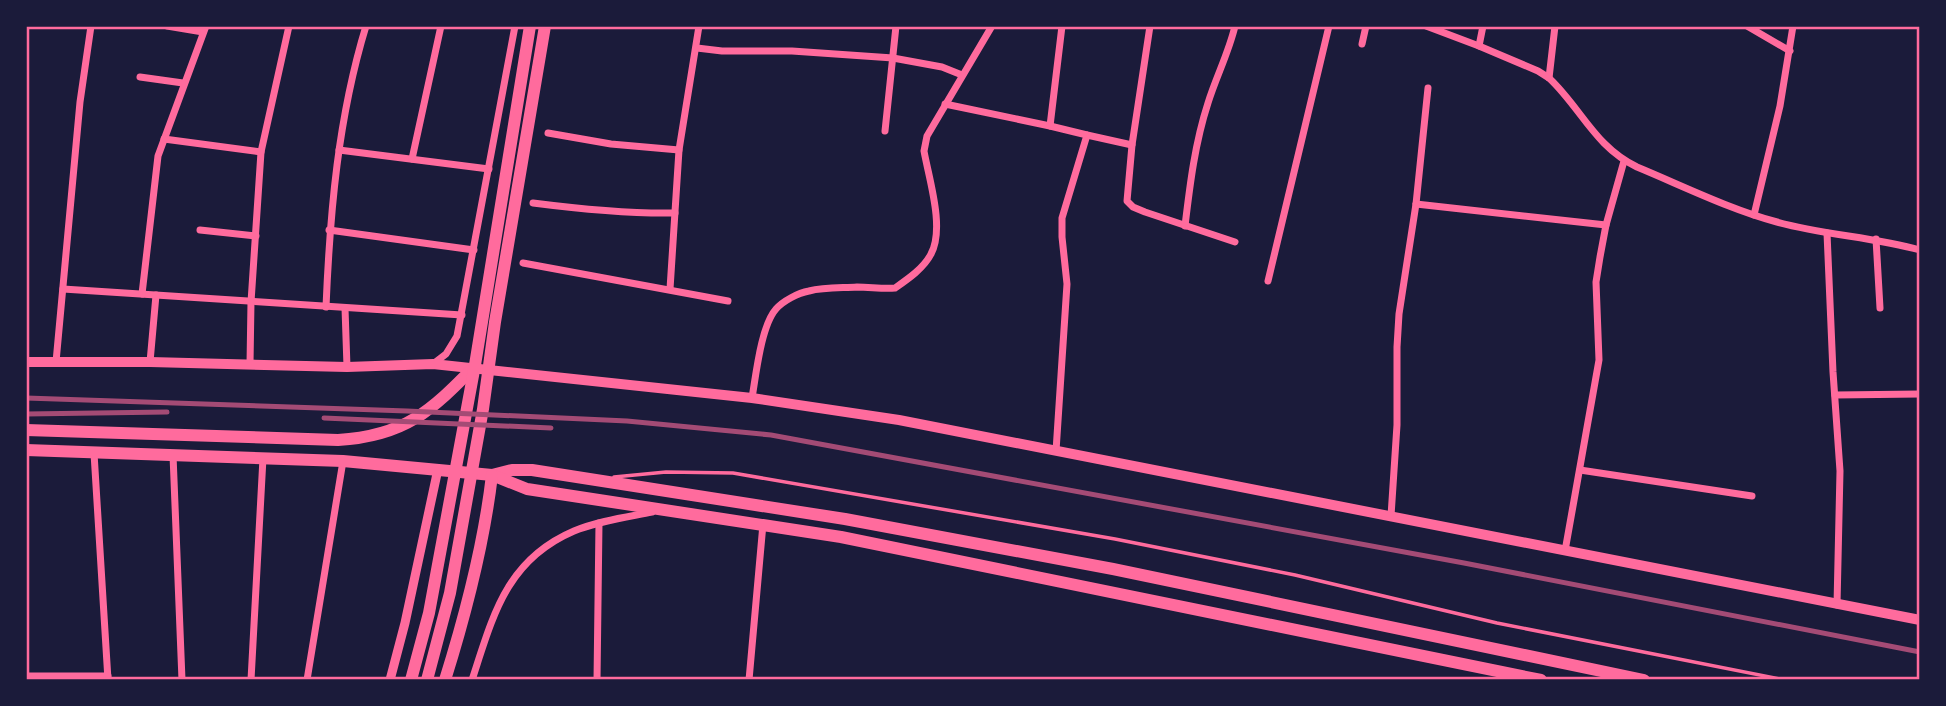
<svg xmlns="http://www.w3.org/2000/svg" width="1946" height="706" viewBox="0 0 1946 706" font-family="Poppins,sans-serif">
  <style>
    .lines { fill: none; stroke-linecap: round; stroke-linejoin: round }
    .service { stroke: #ff6b9d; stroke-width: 3.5 }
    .minor { stroke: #ff6b9d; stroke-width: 7 }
    .tertiary { stroke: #ff6b9d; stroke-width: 9 }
    .secondary { stroke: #ff6b9d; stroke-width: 10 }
    .primary { stroke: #ff6b9d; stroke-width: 12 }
    .rail { stroke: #a44b75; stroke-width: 5 }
    .neatline { fill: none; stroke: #ff6b9d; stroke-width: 2.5 }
  </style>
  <rect width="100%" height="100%" fill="#1b1b3a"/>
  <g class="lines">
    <path class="service" d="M614,477L666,472L733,473L1115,539L1295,575L1497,623L1785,680"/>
    <g class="minor">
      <path d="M167,26L203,32"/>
      <path d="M1150,26L1132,145L1127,201L1133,207L1145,212L1235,242"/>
      <path d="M1426,26L1479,46L1538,71L1549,78C1581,108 1595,147 1637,167C1683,186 1729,209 1777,222C1824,235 1873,237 1920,250"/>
      <path d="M1747,26L1790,51"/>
      <path d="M1362,44L1366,26"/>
      <path d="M1479,46L1483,26"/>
      <path d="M697,48L722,51H792L893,58L942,67L962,75"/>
      <path d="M140,77L183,83"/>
      <path d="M1549,78L1555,26"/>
      <path d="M945,104L1050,126"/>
      <path d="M885,131L896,26"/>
      <path d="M548,133L611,144L679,150"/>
      <path d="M1087,135L1132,145"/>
      <path d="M164,139L261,152"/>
      <path d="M339,150L489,169"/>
      <path d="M412,159L441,26"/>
      <path d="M533,203C580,209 627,214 675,213"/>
      <path d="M1416,204L1606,225"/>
      <path d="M1754,215L1780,106L1793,26"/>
      <path d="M1185,226C1190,184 1195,143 1208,103C1216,77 1229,52 1235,26"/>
      <path d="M200,230L256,236"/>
      <path d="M329,230L474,250"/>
      <path d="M1827,233L1833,372L1840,471L1837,605"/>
      <path d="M1876,239L1880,308"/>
      <path d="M523,263L728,301"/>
      <path d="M1268,281L1329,26"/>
      <path d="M63,289L462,315"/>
      <path d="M670,289L679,150L699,26"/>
      <path d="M142,294L158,156L206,26"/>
      <path d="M326,307C330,212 338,118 366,26"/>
      <path d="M345,308L347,367"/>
      <path d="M56,362L80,102L91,26"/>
      <path d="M150,362L156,295"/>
      <path d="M250,364L251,302L261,152L289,26"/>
      <path d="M433,364L446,354L457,336L515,26"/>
      <path d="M1835,395L1920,394"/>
      <path d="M752,398C756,375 761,326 776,309C783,301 798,293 809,291C824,287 841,288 857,287C870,287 883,289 895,288C908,279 924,268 931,254C945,228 929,179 924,151L927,136L992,26"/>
      <path d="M1056,451L1067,284L1062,237V218L1087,135L1050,126L1062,26"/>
      <path d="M94,453L108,680"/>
      <path d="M173,455L182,680"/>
      <path d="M1580,470L1752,496"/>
      <path d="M1391,516L1397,425V347L1399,314L1416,204L1428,88"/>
      <path d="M1565,551L1599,360L1596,282L1600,257L1606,225L1624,161"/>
      <path d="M26,676H108"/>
      <path d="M251,680L263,458"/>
      <path d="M307,680L343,461"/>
      <path d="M472,680C493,616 506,560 574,531C598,521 627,517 652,512"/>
      <path d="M597,680L599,523"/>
      <path d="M749,680L763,524"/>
    </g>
    <path class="tertiary" d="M390,680L405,623L438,469"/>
    <path class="secondary" d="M26,362H150L347,367L433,364L752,398L899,420L1920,620"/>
    <g class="primary">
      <path d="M26,430L338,440C405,436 431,411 475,366"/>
      <path d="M26,450L343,461L492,475L512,470H532L845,519L1113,569L1644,680"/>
      <path d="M492,475L527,489L841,537L1541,680"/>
      <path d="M411,680L429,613L475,365L530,26"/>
      <path d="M427,680L450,593L483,409L495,322L545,26"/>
      <path d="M445,680C466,613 484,544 492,475"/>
    </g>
    <g class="rail">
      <path d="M26,398L407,411L627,421L771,435L1464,563L1920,652"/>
      <path d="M26,414L167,412"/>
      <path d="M324,418L551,428"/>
    </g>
  </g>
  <rect width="1946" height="706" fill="none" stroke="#1b1b3a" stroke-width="56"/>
  <rect x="28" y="28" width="1890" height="650" class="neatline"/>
</svg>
